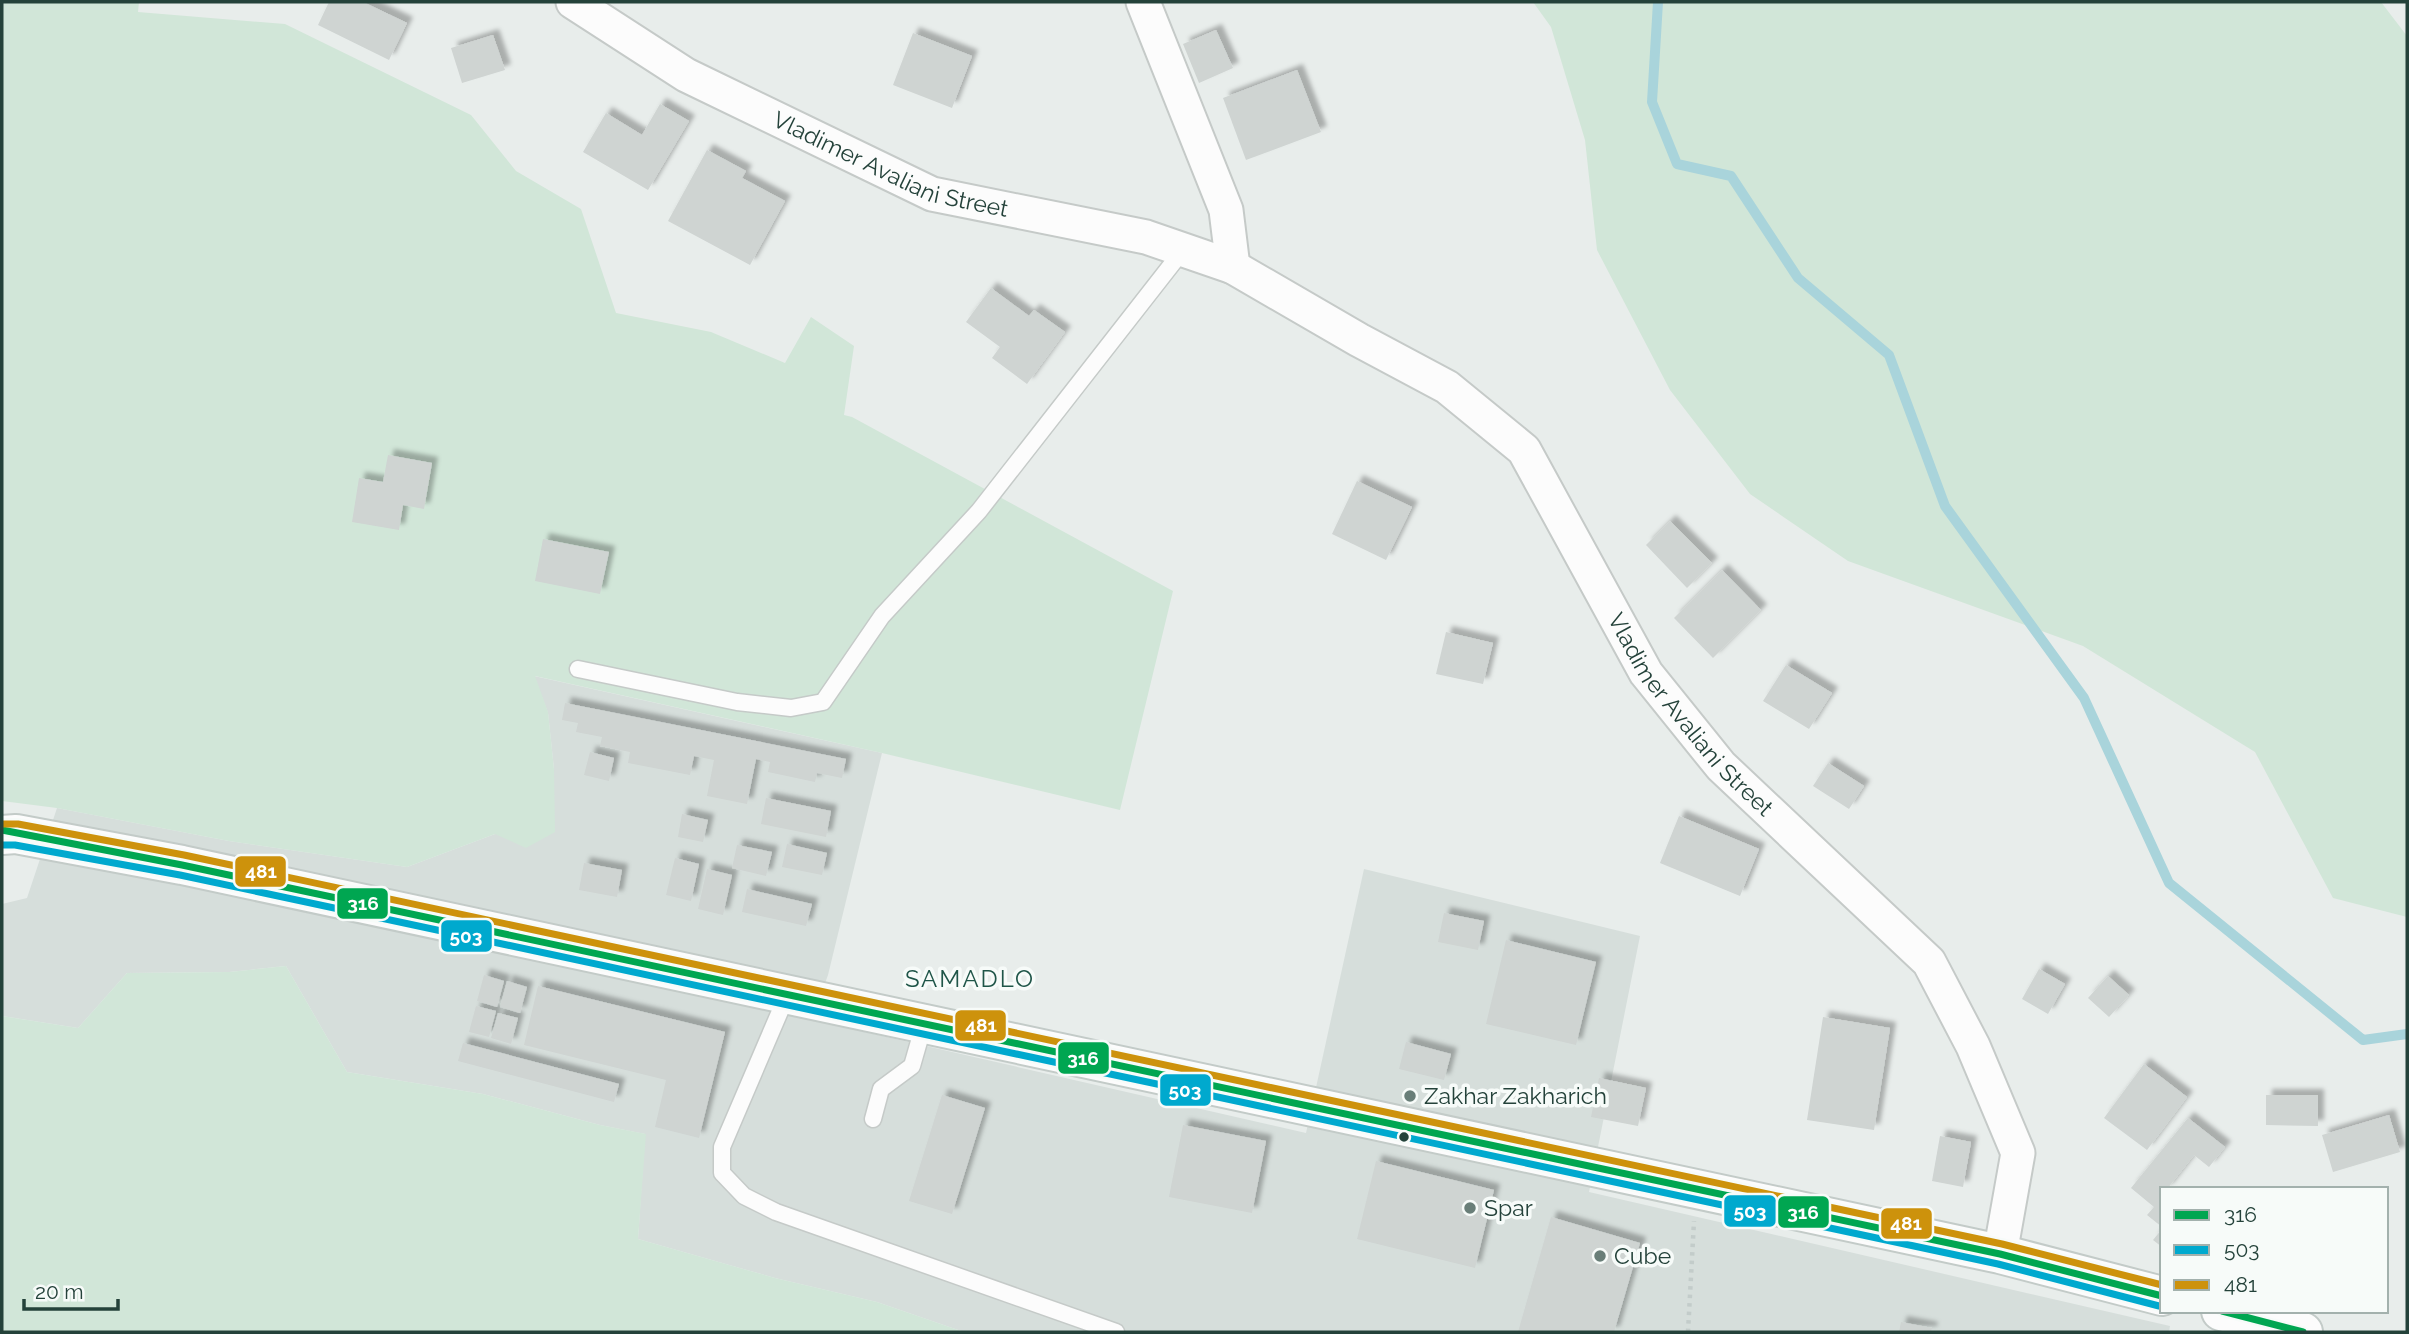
<svg xmlns="http://www.w3.org/2000/svg" width="2409" height="1334" viewBox="0 0 2409 1334" font-family="Raleway,sans-serif">
  <style>
    .built { fill: #d6dedb }
    .green { fill: #d1e6d8 }
    .lines { fill: none; stroke-linecap: round; stroke-linejoin: round }
    .stream { stroke: #a9d4db; stroke-width: 10 }
    .building { fill: #cfd4d2; filter: url(#shadow) }
    .service-casing { stroke: #c5cac8; stroke-width: 19 }
    .minor-casing { stroke: #c5cac8; stroke-width: 37 }
    .secondary-casing { stroke: #c3cbc8; stroke-width: 42 }
    .path { stroke: #c3ccca; stroke-width: 4.5; stroke-dasharray: 3.5 5; stroke-linecap: butt }
    .service { stroke: #fcfcfc; stroke-width: 16 }
    .minor { stroke: #fcfcfc; stroke-width: 33 }
    .secondary { stroke: #fcfcfc; stroke-width: 38 }
    .bus-1-casing { stroke: #f7fbf9; stroke-width: 12 }
    .bus-2-casing { stroke: #f7fbf9; stroke-width: 12 }
    .bus-3-casing { stroke: #f7fbf9; stroke-width: 12 }
    .bus-1 { stroke: #00a651; stroke-width: 7 }
    .bus-2 { stroke: #00a9ce; stroke-width: 7 }
    .bus-3 { stroke: #cd920c; stroke-width: 7 }
    .poi-dot { fill: #697e78; stroke: #f7fbf9; stroke-width: 2.5 }
    .bus-dot { fill: #24423a; stroke: #f7fbf9; stroke-width: 2.5 }
    .labels { text-anchor: middle; stroke-width: 7; stroke-linejoin: round; paint-order: stroke }
    .street-label { font-size: 23px; fill: #24423a; stroke: #f7fbf9 }
    .poi-label { font-size: 23px; fill: #24423a; stroke: #f7fbf9; text-anchor: start }
    .neighbourhood-label { font-size: 24px; letter-spacing: 2px; fill: #1f5548; stroke: #f7fbf9 }
    .line-badge { stroke: #f7fbf9; stroke-width: 2.5 }
    .badge-label { font-size: 19px; text-anchor: middle; font-weight: bold; fill: #fff }
  </style>
  <defs>
    <filter id="shadow"><feDropShadow dx="6" dy="-6" stdDeviation="2" flood-color="#0004"/></filter>
  </defs>
  <rect width="100%" height="100%" fill="#e8edeb"/>
  <path class="built" d="M534,676L882,753L828,975L812,1020L1306,1133L1364,869L1640,936L1589,1192L2170,1326L2169,1332H964L877,1302L775,1278L638,1239L645,1134L600,1125L483,1094L347,1072L286,966L229,972L127,973L78,1028L2,1016V904L27,898L57,808L229,841L407,867L495,834L554,769L548,713Z"/>
  <g class="green">
    <path d="M2,2H139L138,12L285,24L471,115L516,171L581,209L616,313L711,332L785,363L811,317L854,346L844,415L852,417L1173,591L1120,810L882,753L535,676L548,712L554,769L555,832L526,848L495,834L407,867L229,841L57,808L2,801Z"/>
    <path d="M1533,2H2381L2407,36V917L2333,898L2255,752L2083,646L1848,561L1750,494L1670,390L1597,250L1585,140L1551,27Z"/>
    <path d="M286,966L347,1072L483,1094L600,1125L646,1134L638,1239L775,1278L877,1302L964,1332H2V1016L78,1028L127,973L229,972Z"/>
  </g>
  <g class="lines">
    <path class="stream" d="M1658,2L1652,102L1677,164L1731,176L1798,278L1889,355L1945,506L2084,698L2169,883L2363,1040L2407,1034"/>
  </g>
  <g class="building">
    <path d="M329,2H363L407,23L389,60L318,25Z"/>
    <path d="M1216,30L1233,68L1199,83L1183,44Z"/>
    <path d="M913,33L972,56L952,108L893,85Z"/>
    <path d="M493,35L505,70L462,83L451,48Z"/>
    <path d="M1297,70L1321,132L1246,160L1223,98Z"/>
    <path d="M660,104L689,121L648,190L583,152L606,113L642,135Z"/>
    <path d="M707,150L746,171L742,178L785,201L750,265L668,221Z"/>
    <path d="M991,288L1029,316L1034,310L1065,332L1027,384L992,358L1000,347L966,322Z"/>
    <path d="M388,455L432,463L424,509L403,505L399,530L352,522L359,478L383,482Z"/>
    <path d="M1357,481L1412,507L1386,560L1332,534Z"/>
    <path d="M1670,521L1712,563L1687,588L1646,545Z"/>
    <path d="M543,539L609,552L600,594L535,581Z"/>
    <path d="M1722,570L1761,610L1713,658L1674,618Z"/>
    <path d="M1446,632L1493,643L1483,684L1436,674Z"/>
    <path d="M1786,665L1832,693L1809,729L1763,701Z"/>
    <path d="M565,703L846,759L842,778L817,773L815,782L768,772L770,762L756,759L747,804L707,796L714,760L694,756L690,775L628,763L630,752L600,746L602,737L576,732L578,723L562,720Z"/>
    <path d="M590,752L614,758L609,781L584,775Z"/>
    <path d="M1828,763L1864,786L1849,809L1813,786Z"/>
    <path d="M766,798L831,811L826,837L761,824Z"/>
    <path d="M682,814L708,820L703,842L678,837Z"/>
    <path d="M1679,816L1759,849L1740,896L1660,863Z"/>
    <path d="M787,844L827,853L822,875L782,867Z"/>
    <path d="M737,845L772,852L766,876L732,868Z"/>
    <path d="M675,858L699,864L691,901L666,895Z"/>
    <path d="M584,863L622,870L617,897L579,890Z"/>
    <path d="M707,869L732,875L723,915L698,909Z"/>
    <path d="M747,889L812,904L806,926L742,912Z"/>
    <path d="M1444,913L1484,921L1478,950L1438,942Z"/>
    <path d="M1506,940L1596,962L1576,1045L1486,1024Z"/>
    <path d="M2039,969L2065,984L2048,1014L2022,999Z"/>
    <path d="M484,975L504,981L497,1007L477,1001Z"/>
    <path d="M2108,976L2129,995L2109,1017L2088,998Z"/>
    <path d="M507,981L527,987L520,1013L500,1007Z"/>
    <path d="M538,986L725,1032L699,1138L655,1127L666,1080L524,1045Z"/>
    <path d="M476,1006L496,1011L489,1037L469,1032Z"/>
    <path d="M498,1013L518,1018L511,1044L491,1038Z"/>
    <path d="M1823,1017L1890,1028L1874,1130L1807,1120Z"/>
    <path d="M1406,1042L1451,1054L1444,1080L1399,1069Z"/>
    <path d="M463,1043L619,1084L614,1102L458,1061Z"/>
    <path d="M2144,1064L2187,1097L2147,1150L2104,1118Z"/>
    <path d="M1599,1078L1646,1088L1638,1126L1591,1117Z"/>
    <path d="M942,1095L985,1108L952,1214L909,1201Z"/>
    <path d="M2266,1095H2318V1126L2266,1125Z"/>
    <path d="M2389,1115L2400,1152L2333,1172L2322,1135Z"/>
    <path d="M2188,1118L2225,1147L2209,1167L2194,1155L2167,1189H2162V1227L2147,1215L2154,1207L2131,1188Z"/>
    <path d="M1183,1125L1266,1141L1252,1213L1169,1197Z"/>
    <path d="M1940,1136L1971,1142L1963,1187L1932,1181Z"/>
    <path d="M1376,1161L1494,1190L1475,1268L1357,1239Z"/>
    <path d="M1551,1217L1640,1243L1614,1332H1518Z"/>
    <path d="M2162,1229V1247L2153,1240Z"/>
    <path d="M1901,1322L1932,1328L1931,1332H1899Z"/>
  </g>
  <g class="lines">
    <g class="service-casing">
      <g id="service">
        <path d="M578,669L737,702L791,708L823,702L882,616L979,511L1183,250"/>
        <path d="M787,995L722,1147V1173L744,1196L776,1212L1116,1332"/>
        <path d="M873,1119L881,1089L912,1066L924,1024"/>
      </g>
    </g>
    <g class="minor-casing">
      <g id="minor">
        <path id="s1" d="M573,2L686,75L932,194L1146,237L1233,267L1359,340L1447,387L1524,450L1646,673L1721,766L1929,962L1973,1046L2018,1153L2000,1254"/>
        <path d="M1143,2L1226,210L1233,267"/>
      </g>
    </g>
    <g class="secondary-casing">
      <g id="secondary">
        <path d="M2,835L16,834L182,865L2000,1254L2162,1296"/>
        <path d="M2221,1311L2303,1332"/>
      </g>
    </g>
    <path class="path" d="M1688,1332L1694,1221"/>
    <use href="#service" class="service"/>
    <use href="#minor" class="minor"/>
    <use href="#secondary" class="secondary"/>
    <g class="bus-1-casing">
      <g id="bus-1">
        <path d="M2,830L182,865L2000,1254L2162,1296"/>
        <path d="M2222,1311L2303,1332"/>
      </g>
    </g>
    <g class="bus-2-casing">
      <path id="bus-2" d="M3,845H15L180,875L1998,1264L2159,1306"/>
    </g>
    <g class="bus-3-casing">
      <path id="bus-3" d="M2,824H18L184,855L2002,1244L2162,1285"/>
    </g>
    <use href="#bus-1" class="bus-1"/>
    <use href="#bus-2" class="bus-2"/>
    <use href="#bus-3" class="bus-3"/>
  </g>
  <g class="poi-dot">
    <circle cx="1410" cy="1096" r="7"/>
    <circle cx="1470" cy="1208" r="7"/>
    <circle cx="1600" cy="1256" r="7"/>
  </g>
  <circle class="bus-dot" cx="1404" cy="1137" r="6"/>
  <g class="labels">
    <g class="street-label">
      <text dy="8" stroke="none"><textPath href="#s1" startOffset="359">Vladimer Avaliani Street</textPath></text>
      <text dy="8" stroke="none"><textPath href="#s1" startOffset="1377">Vladimer Avaliani Street</textPath></text>
    </g>
    <g class="poi-label">
      <text x="1424" y="1104">Zakhar Zakharich</text>
      <text x="1484" y="1216">Spar</text>
      <text x="1614" y="1264">Cube</text>
    </g>
    <g class="neighbourhood-label">
      <text x="970" y="987">SAMADLO</text>
    </g>
  </g>
  <g class="line-badge">
    <rect x="234" y="855" width="53" height="33" rx="7" fill="#cd920c"/>
    <rect x="336" y="887" width="53" height="33" rx="7" fill="#00a651"/>
    <rect x="440" y="919" width="53" height="34" rx="7" fill="#00a9ce"/>
    <rect x="954" y="1009" width="53" height="33" rx="7" fill="#cd920c"/>
    <rect x="1057" y="1041" width="53" height="34" rx="7" fill="#00a651"/>
    <rect x="1159" y="1073" width="53" height="34" rx="7" fill="#00a9ce"/>
    <rect x="1723" y="1194" width="54" height="34" rx="7" fill="#00a9ce"/>
    <rect x="1777" y="1195" width="53" height="34" rx="7" fill="#00a651"/>
    <rect x="1880" y="1207" width="53" height="33" rx="7" fill="#cd920c"/>
  </g>
  <g class="badge-label">
    <text x="261" y="878">481</text>
    <text x="363" y="910">316</text>
    <text x="466" y="943">503</text>
    <text x="981" y="1032">481</text>
    <text x="1083" y="1065">316</text>
    <text x="1185" y="1097">503</text>
    <text x="1750" y="1218">503</text>
    <text x="1803" y="1219">316</text>
    <text x="1906" y="1230">481</text>
  </g>
  <rect width="2409" height="1334" fill="none" stroke="#24423a" stroke-width="7"/>
  <rect x="2160" y="1187" width="228" height="126" fill="#f7fbf9" stroke="#a3b1ad" stroke-width="2"/>
  <rect x="2174" y="1210" width="35" height="10" fill="#00a651" stroke="#a3b1ad" stroke-width="2"/>
  <text x="2224" y="1222" font-size="21" fill="#24423a">316</text>
  <rect x="2174" y="1245" width="35" height="10" fill="#00a9ce" stroke="#a3b1ad" stroke-width="2"/>
  <text x="2224" y="1257" font-size="21" fill="#24423a">503</text>
  <rect x="2174" y="1280" width="35" height="10" fill="#cd920c" stroke="#a3b1ad" stroke-width="2"/>
  <text x="2224" y="1292" font-size="21" fill="#24423a">481</text>
  <path d="M24 1299v10h94v-10" fill="none" stroke="#24423a" stroke-width="3.5"/>
  <text x="35" y="1299" font-size="21" fill="#24423a" stroke="#f7fbf9" stroke-width="5" paint-order="stroke">20 m</text>
</svg>
